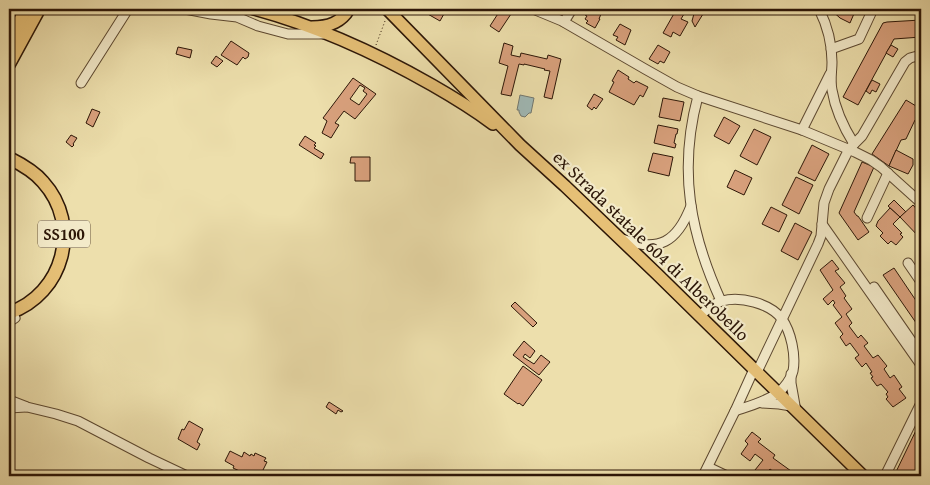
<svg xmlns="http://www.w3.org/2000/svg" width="930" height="485" viewBox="0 0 930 485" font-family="'Gentium Book Plus',serif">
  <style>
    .water { fill: #a0b9b6; stroke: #727870 }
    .building { fill: #d9a17d; stroke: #2c1607; fill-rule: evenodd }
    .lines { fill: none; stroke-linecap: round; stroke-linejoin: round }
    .minor-casing { stroke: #5c4830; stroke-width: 11 }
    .major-casing { stroke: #2c1607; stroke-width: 14 }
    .highway-casing { stroke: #2c1607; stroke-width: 15 }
    .path { stroke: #2c1607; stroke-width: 1; stroke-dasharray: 1 2.5; stroke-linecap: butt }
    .minor { stroke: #f3eac9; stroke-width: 9 }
    .major { stroke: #e6c076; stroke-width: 11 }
    .highway { stroke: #e6c076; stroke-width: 12 }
    .labels { text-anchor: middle; stroke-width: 4.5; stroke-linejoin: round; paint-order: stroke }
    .shield { fill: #f3eac9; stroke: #685641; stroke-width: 1 }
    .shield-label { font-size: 16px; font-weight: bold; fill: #2c1607 }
    .street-label { font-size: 18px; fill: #2c1607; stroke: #f3eac9 }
  </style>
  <rect width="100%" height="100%" fill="#eddfac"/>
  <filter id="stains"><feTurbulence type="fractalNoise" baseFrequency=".004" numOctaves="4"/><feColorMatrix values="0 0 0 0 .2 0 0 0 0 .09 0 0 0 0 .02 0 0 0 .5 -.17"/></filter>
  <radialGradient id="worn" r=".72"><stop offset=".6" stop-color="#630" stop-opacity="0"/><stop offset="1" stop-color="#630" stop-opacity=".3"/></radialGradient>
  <path class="water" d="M520,95L534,98L531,113H529L525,117L521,116L519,112V110H517Z"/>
  <g class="building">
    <path d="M428,9H440L445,12L440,21L426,13Z"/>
    <path d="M501,9H504L511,14L499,32L490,26Z"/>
    <path d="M589,9H592L601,14L599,19H600L595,28L586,23L588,21L585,19L587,16L585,15Z"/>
    <path d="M830,9H856L850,23L840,18Z"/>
    <path d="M676,10L684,14L681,19L688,22L680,36L673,32L671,37L663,33Z"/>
    <path d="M695,10L703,14L695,27L692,21Z"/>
    <path d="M921,20V37L894,39L858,105L843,97L883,23L887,22Z"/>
    <path d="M620,24L631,30L625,45L616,40L618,37L613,35Z"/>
    <path d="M231,41L249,53L248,57L245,59L243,57L237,65L221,55Z"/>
    <path d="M504,43L513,46L511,55L520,57L521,53L547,59L548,55L561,59L552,99L544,97L550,71L544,70L545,69L524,64V65L519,64L511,96L501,94L508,66L499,63Z"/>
    <path d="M658,45L670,52L664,63L660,61L658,64L649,59Z"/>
    <path d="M891,45L898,49L893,57L886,53Z"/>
    <path d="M178,47L192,50L190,58L176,54Z"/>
    <path d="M216,56L223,61L217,67L211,63Z"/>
    <path d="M618,70L629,77L628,79L634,83L636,81L648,87L643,97L640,95L634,105L609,92L614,82L612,81Z"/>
    <path d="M353,78L376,94L355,119L344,111L335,123L339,125L331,138L322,133L327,121L323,118ZM360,85L365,88L363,91L367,94L359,105L350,99Z"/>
    <path d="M872,80L880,84L876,92L872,90L870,94L866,91Z"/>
    <path d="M594,94L603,99L596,109L594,107L592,110L587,106Z"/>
    <path d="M663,98L684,102L680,121L659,117Z"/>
    <path d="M906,100L921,109L918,115H919L916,121L915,120L906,139L901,140L889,166L872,154Z"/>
    <path d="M92,109L100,112L93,127L86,123Z"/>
    <path d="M724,117L740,126L729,144L714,136Z"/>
    <path d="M658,125L678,129L677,134H676L674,143L676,144L675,148L654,143Z"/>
    <path d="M754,129L771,137L757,165L740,156Z"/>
    <path d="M71,135L77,138L73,144L74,145L72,147L66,142Z"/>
    <path d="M305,136L316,143L314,145L316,146L314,148L324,154L321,159L299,145Z"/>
    <path d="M812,145L829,154L815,181L798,173Z"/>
    <path d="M896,150L913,159V165L908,174L889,166Z"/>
    <path d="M653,153L673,157L669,176L648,171Z"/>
    <path d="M351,157H370V181H355V163H350Z"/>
    <path d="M862,162L874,167L854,212L857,216H858L869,232L858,240L839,213Z"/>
    <path d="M735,170L752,178L744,195L727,187Z"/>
    <path d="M796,177L813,185L799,214L782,205Z"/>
    <path d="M894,200L906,212L900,217L888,206Z"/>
    <path d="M913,205L921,214V239L900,217Z"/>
    <path d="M771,207L787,215L779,232L762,224Z"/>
    <path d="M890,208L900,217L893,224L902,233L900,234L903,237L896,245L891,241L888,244L880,236L883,233L876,226L878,221Z"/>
    <path d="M795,223L812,232L798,260L781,251Z"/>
    <path d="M832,260L839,269L835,271L845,283L840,287L846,296L844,298L852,309L846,314L852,323L849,326L858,338L861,335L868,343L864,346L873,358L878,355L887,366L884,369L890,378L894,375L902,387L899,389L906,398L893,407L886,399L888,397L886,394L888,392L881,384L877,386L871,378L873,377L870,373L872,372L866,363L862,367L855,358L859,355L850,343L846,346L840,337L843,334L835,323L842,317L833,305L835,303L833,300L828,305L823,299L833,290L820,270Z"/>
    <path d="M894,268L921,308V330L883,275Z"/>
    <path d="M515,302L537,323L533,327L511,306Z"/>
    <path d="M524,341L535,351L530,358L525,354L523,357L534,364L541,355L550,362L539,375L513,355Z"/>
    <path d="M523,366L542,380L523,406L519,403L518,404L504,394Z"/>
    <path d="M329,402L343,411L341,412L338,410L336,414L326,407Z"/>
    <path d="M921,420V474L920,476H894Z"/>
    <path d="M189,421L203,429L197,442L200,444L197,450L178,439L182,429L184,430Z"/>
    <path d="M752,432L761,439L758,442L775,455L773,458L798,476H779L770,469L764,476L755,470L763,460L755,454L750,461L741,454L748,444L745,441Z"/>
    <path d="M230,451L242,457L244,452L250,456L251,454L254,456L255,453L266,458L264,461L267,462L262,472L260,471L258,476H254L249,474L248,475L233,468L234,466L225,461Z"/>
  </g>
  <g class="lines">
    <g class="minor-casing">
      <g id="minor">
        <path d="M185,9L211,14L237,17L258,26L288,34H323"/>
        <path d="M533,9L562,21L645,69L677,87L698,96L802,130L855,152L871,160L881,167L921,203"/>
        <path d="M819,9C827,25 832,44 832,62C832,71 830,80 832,90C835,108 844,128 854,144"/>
        <path d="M564,22L572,9"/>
        <path d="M831,49L859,39L873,9"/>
        <path d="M81,83L128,9"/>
        <path d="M698,96C678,170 690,233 721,301"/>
        <path d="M802,130L830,74"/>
        <path d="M867,218L888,173"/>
        <path d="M822,224L921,365"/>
        <path d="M622,239C659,253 677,242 691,206"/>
        <path d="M908,263L921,282"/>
        <path d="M874,287L921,355"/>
        <path d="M700,316C706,310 712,304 722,301C740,296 770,303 782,319C791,332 796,355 793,371C791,379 784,388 778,393C765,402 749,406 735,411L754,369"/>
        <path d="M9,322L15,318L12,312"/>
        <path d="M757,372L818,244L821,236L824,203L829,189L849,149L862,136L905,62L910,58L921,55"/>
        <path d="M791,374V383L796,411"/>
        <path d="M9,400L27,407L56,414L78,421L149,458L187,476"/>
        <path d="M762,403L779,404L791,406"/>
        <path d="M9,408L26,407"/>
        <path d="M708,467L727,476"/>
        <path d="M703,476L735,411"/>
        <path d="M885,476L921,403"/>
      </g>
    </g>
    <g class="major-casing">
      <g id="major">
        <path d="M254,9C317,26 376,53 432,85C453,97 474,110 493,124"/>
        <path d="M387,9L520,145L565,186L657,274L863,476"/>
        <path d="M312,27C328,27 341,23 349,9"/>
      </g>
    </g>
    <g class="highway-casing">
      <g id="highway">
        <path d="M9,42L26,9"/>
        <path d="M9,64L39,9"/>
        <path d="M9,158C21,164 34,171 43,182C82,225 64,294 9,313"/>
      </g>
    </g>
    <path class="path" d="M376,45L385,21"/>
    <use href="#minor" class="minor"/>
    <use href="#major" class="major"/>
    <use href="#highway" class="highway"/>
  </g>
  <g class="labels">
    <rect class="shield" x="38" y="220.5" width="52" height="27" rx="4"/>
    <g class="shield-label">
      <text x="64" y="240">SS100</text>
    </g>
    <g class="street-label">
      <text transform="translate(651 246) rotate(44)" y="6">ex Strada statale 604 di Alberobello</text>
    </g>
  </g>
  <rect width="930" height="485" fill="none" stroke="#eddfac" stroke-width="30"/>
  <rect x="10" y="10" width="910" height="465" fill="none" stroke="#2c1607" stroke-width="2.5"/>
  <rect x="15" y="15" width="900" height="455" fill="none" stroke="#2c1607"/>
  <rect width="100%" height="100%" filter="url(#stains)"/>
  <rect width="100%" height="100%" fill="url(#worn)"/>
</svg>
